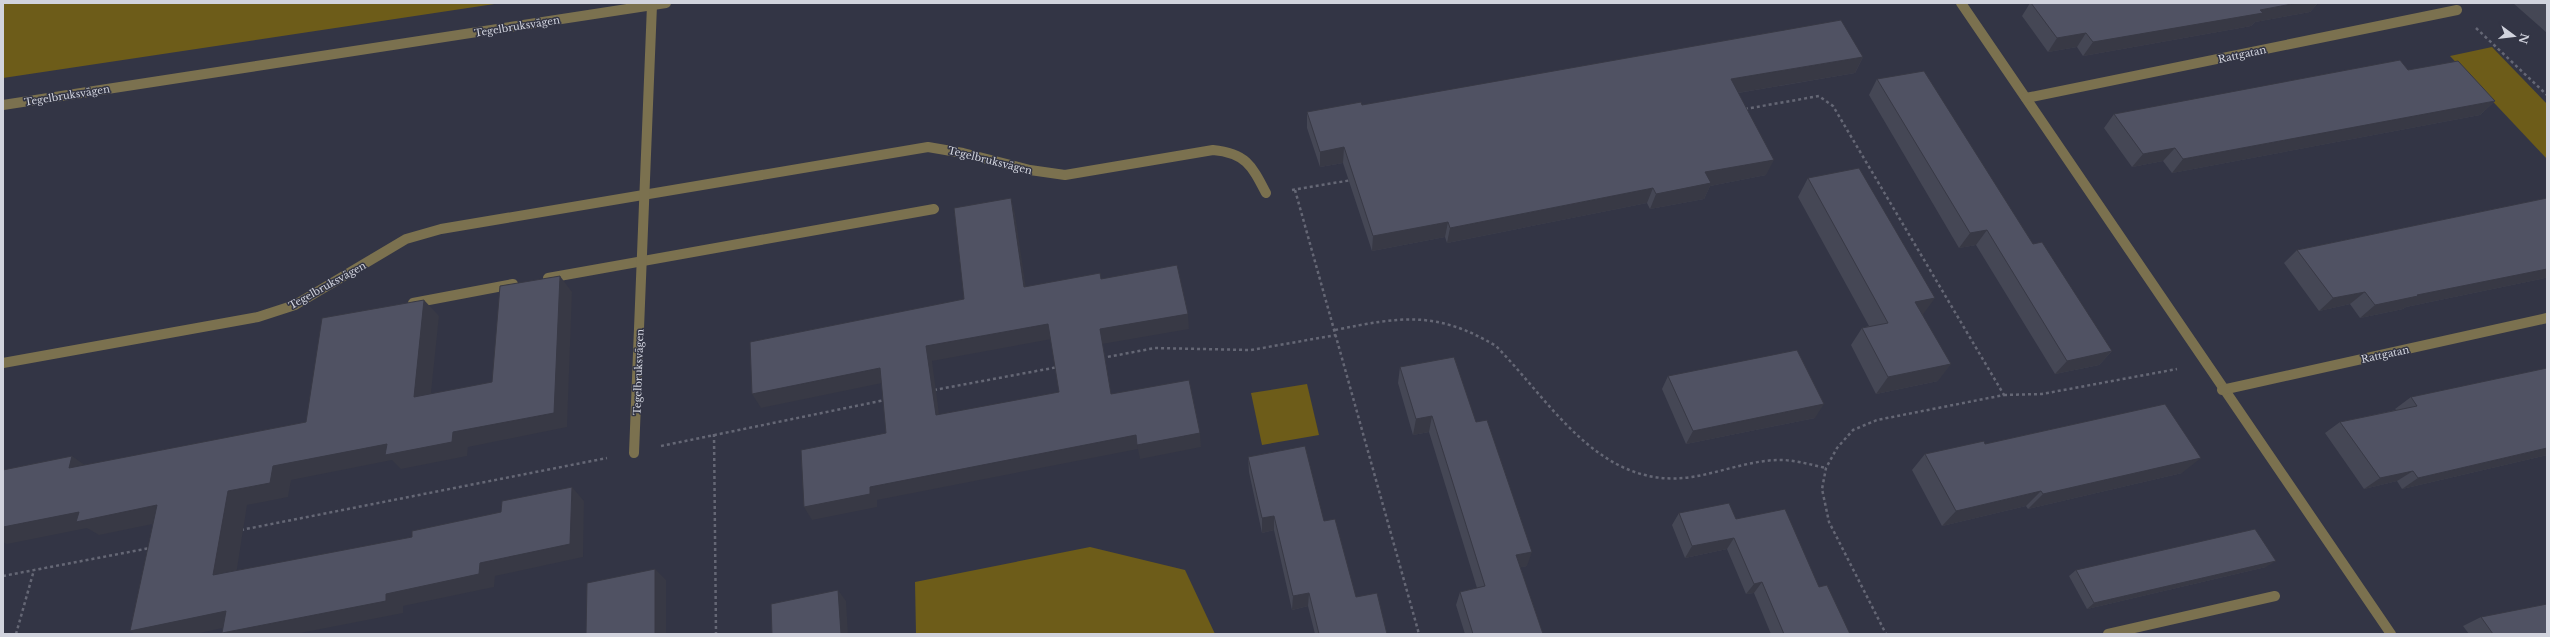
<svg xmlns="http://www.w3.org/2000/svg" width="2550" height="637" viewBox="0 0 2550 637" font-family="'Libre Baskerville',serif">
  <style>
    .green { fill: #6d5c19 }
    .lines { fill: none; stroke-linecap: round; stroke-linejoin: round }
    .path { stroke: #656775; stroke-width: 2.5; stroke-dasharray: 3 3; stroke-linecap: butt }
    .minor { stroke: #7b714f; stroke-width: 10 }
    .wall { fill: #454755 }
    .shaded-wall { fill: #383945 }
    .building { fill: #505263; stroke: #383945; fill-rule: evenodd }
    .labels { text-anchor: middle; stroke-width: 3; stroke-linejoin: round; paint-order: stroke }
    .street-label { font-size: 10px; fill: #d1d3dd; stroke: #333545 }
  </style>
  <rect width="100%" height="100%" fill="#333545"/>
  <g class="green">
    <path d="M3,3H501L3,78Z"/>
    <path d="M2492,47L2547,104V159L2450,56Z"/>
    <path d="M1307,384L1319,435L1262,445L1251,393Z"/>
    <path d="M1090,547L1185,570L1215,634H916L915,582Z"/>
  </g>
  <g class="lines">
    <g class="path">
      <path d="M2476,28L2547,95"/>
      <path d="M1745,109L1819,96L1833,106L2004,395L1877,420L1853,430L1837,448L1826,468L1822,489L1829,522L1886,634"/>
      <path d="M1292,190L1352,180"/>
      <path d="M1295,190L1419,634"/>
      <path d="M1335,330C1400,317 1436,310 1496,346C1552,403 1600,491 1692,477C1723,472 1753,459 1784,460C1799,461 1812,465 1826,468"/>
      <path d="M1102,358L1155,348L1251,350L1336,335"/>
      <path d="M934,390L1058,367"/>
      <path d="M2004,395L2042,394L2177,369"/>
      <path d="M714,434L716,634"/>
      <path d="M661,446L885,400"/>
      <path d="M241,530L607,458"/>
      <path d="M3,576L150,548"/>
      <path d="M16,634L34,570"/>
    </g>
    <g class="minor">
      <path d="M1961,3L2391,634"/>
      <path d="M2026,98L2457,10"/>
      <path d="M3,105L666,3"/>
      <path d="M548,278L934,209"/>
      <path d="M413,303L513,284"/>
      <path d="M3,363L258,317L295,305L406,239L441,229L928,147L963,153L1030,170L1065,175L1213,150C1246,153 1252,166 1266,193"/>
      <path d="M2222,390L2547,318"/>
      <path d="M634,453L652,5"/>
      <path d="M2108,634L2275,596"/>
    </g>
  </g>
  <g class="wall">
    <path d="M2030,3H2318L2310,12L2255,22L2251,26L2083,56L2077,47L2048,52L2022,16Z"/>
    <path d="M2513,3H2547V33Z"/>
    <path d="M1863,57L1855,73L1738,93L1766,175L1710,186L1704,199L1650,209L1647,203L1447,243L1445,237L1372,251L1343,163L1320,167L1307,128V112L1362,105Z"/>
    <path d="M2408,70L2495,101L2480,115L2172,173L2163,161L2132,167L2104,128L2114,114Z"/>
    <path d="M1877,79L2033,244L2112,351L2099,365L2055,374L1976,245L1959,248L1869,95Z"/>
    <path d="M1808,178L1923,315L1938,381L1876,394L1851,345L1862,328L1869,326L1798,197Z"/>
    <path d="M2547,198V276L2545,278L2406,307L2403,309L2360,318L2350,304L2319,311L2284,263L2297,250Z"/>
    <path d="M1400,367L1476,422L1527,566L1520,567L1543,634H1465L1456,605L1460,592L1477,588L1429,432L1413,435L1398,383Z"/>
    <path d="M1668,376L1815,418L1686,444L1662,389Z"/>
    <path d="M2411,397L2547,455L2402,489L2397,481L2364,489L2325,433L2340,422L2396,410L2395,409Z"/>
    <path d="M1985,444L2182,473L2028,509L2026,506L1942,526L1912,470L1925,454Z"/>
    <path d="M1248,457L1324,521L1356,597L1387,634H1315L1308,606L1292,610L1274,530L1262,533L1249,472Z"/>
    <path d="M1679,513L1736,519L1819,587L1850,634H1771L1754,593L1746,594L1727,549L1685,558L1672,525Z"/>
    <path d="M2266,567L2087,609L2069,576L2076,570Z"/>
    <path d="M2481,617L2547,634H2469L2463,626Z"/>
  </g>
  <g class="shaded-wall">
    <path d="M2297,3H2318L2310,12L2255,22L2251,26L2083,56L2093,42L2260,10Z"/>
    <path d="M2086,33L2077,47L2048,52L2057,38Z"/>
    <path d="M1863,57L1855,73L1725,95L1731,79Z"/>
    <path d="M2495,101L2480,115L2172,173L2183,159Z"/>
    <path d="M1344,147L1343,163L1320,167V152Z"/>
    <path d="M2175,148L2163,161L2132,167L2143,154Z"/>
    <path d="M1774,160L1766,175L1710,186L1704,199L1650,209L1656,194L1705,172Z"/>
    <path d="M1653,188L1647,203L1447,243L1450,228Z"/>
    <path d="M1011,198L1015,214L1028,302L1024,287Z"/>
    <path d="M1448,222L1445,237L1372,251L1373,236Z"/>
    <path d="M1987,230L1976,245L1959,248L1970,233Z"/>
    <path d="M2547,269V276L2545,278L2406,307L2403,309L2360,318L2375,305L2417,295Z"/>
    <path d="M560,276L572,292L567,427L468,447L467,456L401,469L392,460L291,480L288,497L247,505L234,588L213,575L228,491L273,466L387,444L453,432L554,413Z"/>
    <path d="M2365,292L2350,304L2319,311L2333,298Z"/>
    <path d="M1935,298L1922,316L1915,302Z"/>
    <path d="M424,300L439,316L429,412L414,397Z"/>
    <path d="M1188,314L1189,329L1102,344L1100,329Z"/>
    <path d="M1048,324L1052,339L932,361L941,429L936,415L926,346Z"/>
    <path d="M2112,351L2099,365L2055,374L2067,361Z"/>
    <path d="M1951,364L1938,381L1876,394L1888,377Z"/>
    <path d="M880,368L887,382L761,408L752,394Z"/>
    <path d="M1824,404L1815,418L1686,444L1693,431Z"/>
    <path d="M1432,416L1429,432L1413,435L1416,419Z"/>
    <path d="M1200,433L1201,447L1140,459L1137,445Z"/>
    <path d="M1136,435L1138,449L877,500V507L812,520L804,507L870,487Z"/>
    <path d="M2547,448V455L2402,489L2418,478Z"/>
    <path d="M72,456L93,471L69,468Z"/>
    <path d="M2201,458L2182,473L2028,509L2043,494Z"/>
    <path d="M2413,471L2397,481L2364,489L2380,478Z"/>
    <path d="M572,487L584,501L583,557L495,576L494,587L403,606V613L295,634H224L222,633L386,594Z"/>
    <path d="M2041,491L2026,506L1942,526L1956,511Z"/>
    <path d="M157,505L177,519L99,535L87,528L7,544L3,542V527L79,512Z"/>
    <path d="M1274,516V530L1262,533V518Z"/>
    <path d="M1734,538L1727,549L1685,558L1692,546Z"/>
    <path d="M1532,552L1527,566L1512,569L1516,555Z"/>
    <path d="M2276,561L2266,567L2087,609L2094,603Z"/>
    <path d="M655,569L666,580V634H655Z"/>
    <path d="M1762,582L1754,593L1746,594L1754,584Z"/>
    <path d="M838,590L846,601L848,634H841Z"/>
    <path d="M1309,593L1308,606L1292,610L1293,596Z"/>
    <path d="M226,611L246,623L195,634H135L130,631Z"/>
  </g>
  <g class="building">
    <path d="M2031,3H2297L2260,10L2263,13L2093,42L2086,33L2057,38Z"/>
    <path d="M1841,20L1863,57L1731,79L1774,160L1705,172L1711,183L1656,194L1653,188L1450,228L1448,222L1373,236L1344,147L1320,152L1307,112L1361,102L1362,105Z"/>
    <path d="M2400,60L2408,70L2458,61L2495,101L2183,159L2175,148L2143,154L2114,114Z"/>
    <path d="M1924,71L2033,244L2042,242L2112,351L2067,361L1987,230L1970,233L1877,79Z"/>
    <path d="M1859,168L1935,298L1915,302L1951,364L1888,377L1862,328L1888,323L1808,178Z"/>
    <path d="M1011,198L1024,287L1100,273L1101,279L1177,265L1188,314L1100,329L1111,394L1189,380L1200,433L1137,445L1136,435L870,487V494L804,507L801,450L886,433L880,368L752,394L750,342L964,299L954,208ZM1048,324L1059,392L936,415L926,346Z"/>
    <path d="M2547,198V269L2417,295L2418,296L2375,305L2365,292L2333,298L2297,250Z"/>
    <path d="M560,276L554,413L453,432L452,442L385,455L387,444L273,466L270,483L228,491L213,575L412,537V531L501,512L502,501L572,487L570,544L480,563L479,574L386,594V601L222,633L226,611L130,631L157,505L76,522L79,512L3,527V470L72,456L69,468L306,422L322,318L424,300L414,397L492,382L500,286Z"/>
    <path d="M1797,350L1824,404L1693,431L1668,376Z"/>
    <path d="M1454,357L1476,422L1487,420L1532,552L1516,555L1543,634H1473L1460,592L1485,586L1432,416L1416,419L1400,367Z"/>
    <path d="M2547,368V448L2418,478L2413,471L2380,478L2340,422L2417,406L2411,397Z"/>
    <path d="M2165,404L2201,458L2043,494L2041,491L1956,511L1925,454L1984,441L1985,444Z"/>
    <path d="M1305,446L1324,521L1335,519L1356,597L1377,593L1387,634H1319L1309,593L1293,596L1274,516L1262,518L1248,457Z"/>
    <path d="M1729,503L1736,519L1785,509L1819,587L1827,585L1850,634H1784L1762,582L1754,584L1734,538L1692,546L1679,513Z"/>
    <path d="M2255,529L2276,561L2094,603L2076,570Z"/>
    <path d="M655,569V634H586L587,583Z"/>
    <path d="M838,590L841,634H772L771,604Z"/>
    <path d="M2547,604V634H2493L2481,617Z"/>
  </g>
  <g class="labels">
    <g class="street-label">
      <text transform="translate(517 26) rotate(-9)" y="4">Tegelbruksvägen</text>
      <text transform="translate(2242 54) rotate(-12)" y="4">Rattgatan</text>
      <text transform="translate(67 95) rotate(-9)" y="4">Tegelbruksvägen</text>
      <text transform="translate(990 160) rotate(14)" y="4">Tegelbruksvägen</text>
      <text transform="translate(327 285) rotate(-29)" y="4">Tegelbruksvägen</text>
      <text transform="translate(2385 354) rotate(-12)" y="4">Rattgatan</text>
      <text transform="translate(638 372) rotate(-88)" y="4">Tegelbruksvägen</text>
    </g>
  </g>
  <rect width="2550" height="637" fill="none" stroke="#d1d3dd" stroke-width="8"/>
  <g transform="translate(2514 36) rotate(105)" stroke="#333545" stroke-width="3" paint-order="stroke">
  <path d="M0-3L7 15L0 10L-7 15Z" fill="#d1d3dd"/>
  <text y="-6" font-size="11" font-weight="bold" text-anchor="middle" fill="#d1d3dd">N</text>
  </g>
</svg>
